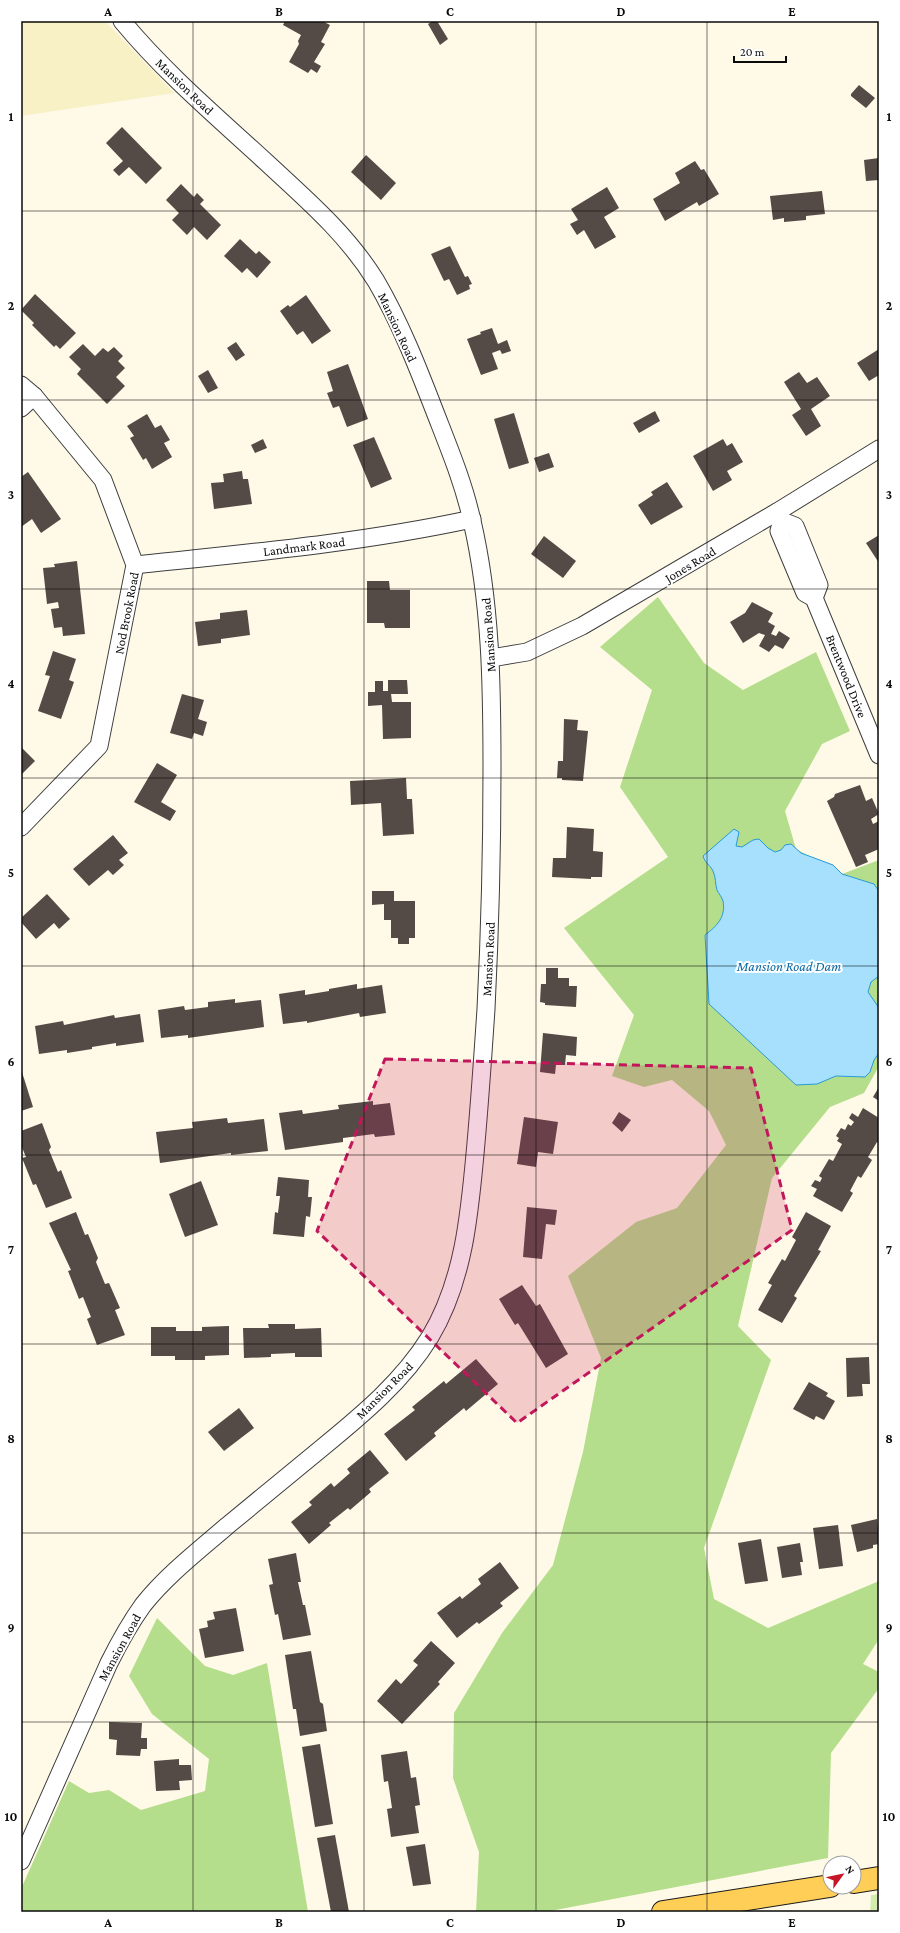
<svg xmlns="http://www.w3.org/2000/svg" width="900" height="1933" viewBox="0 0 900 1933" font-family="'Crimson Pro',serif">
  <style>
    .farmland { fill: #f7f1c5 }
    .green { fill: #d1ecae }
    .forest { fill: #b5de8c }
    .water { fill: #a6e0fc; stroke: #279ad9 }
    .building { fill: #544a46 }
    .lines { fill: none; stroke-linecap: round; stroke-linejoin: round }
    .minor-casing { stroke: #3d3d3d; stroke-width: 19 }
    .major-casing { stroke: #1b1b1b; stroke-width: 24 }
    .minor { stroke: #fff; stroke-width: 17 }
    .major { stroke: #ffce57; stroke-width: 22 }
    .marked { fill: #c2185b; fill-opacity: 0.2; stroke: #c2185b; stroke-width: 3; stroke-dasharray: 8 5; stroke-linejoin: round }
    .grid { fill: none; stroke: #0a0a0a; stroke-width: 1; stroke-opacity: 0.55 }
    .labels { text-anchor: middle; stroke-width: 4; stroke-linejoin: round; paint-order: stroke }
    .street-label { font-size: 13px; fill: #0a0a0a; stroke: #fff }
    .water-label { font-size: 14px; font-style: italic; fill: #0a69a5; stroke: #fff }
    .neatline { fill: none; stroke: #0a0a0a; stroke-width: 1.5 }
    .grid-label { font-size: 13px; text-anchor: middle; font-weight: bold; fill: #0a0a0a }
  </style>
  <rect width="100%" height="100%" fill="#fff9e7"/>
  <path class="farmland" d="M21,21H105L174,93L21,116Z"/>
  <path class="green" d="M879,1894V1912H870L871,1895Z"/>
  <g class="forest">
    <path d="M658,597L704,663L743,690L816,652L850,731L822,744L785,811L796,849L842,874L879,860V1066L864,1093L830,1107L772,1178L738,1326L771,1360L704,1548L714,1599L768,1628L879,1581V1639L863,1664L879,1672V1688L831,1753L828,1858L545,1912H476L479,1852L453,1778L454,1713L502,1633L553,1565L583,1452L601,1358L568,1276L636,1222L677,1208L726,1145L709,1111L672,1080L644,1087L612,1076L634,1015L564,928L668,857L620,787L652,690L600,647Z"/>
    <path d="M157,1618L205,1666L233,1675L267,1663L308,1912H21V1889L69,1781L89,1793L109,1790L141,1810L205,1791L209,1759L152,1714L129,1676Z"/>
  </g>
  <path class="water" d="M734,829L739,832L736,846L742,847L753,840L759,839L768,848L775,852L781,850L785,845L791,844L801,853L833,865L842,874L874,884L878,890L879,976L871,982L868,992L879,1008V1053L874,1060L870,1072L865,1077L836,1076L817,1084L796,1085L709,1004L705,935C717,926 726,917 723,901C722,897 718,893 717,890C715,884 716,877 713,871C710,865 705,863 703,856Z"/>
  <g class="building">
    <path d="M285,21H322L330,25L321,42L325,44L314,62L321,66L317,73L311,69L308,73L289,62L299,44L298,41L301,35L283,25Z"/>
    <path d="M433,21H437L448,39L440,45L428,24Z"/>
    <path d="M859,85L875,98L866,108L851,96V94Z"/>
    <path d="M122,127L162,168L146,184L129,167L119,176L113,170L123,161L106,143Z"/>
    <path d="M366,155L396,183L381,200L351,172Z"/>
    <path d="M879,158V180L866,181L864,160Z"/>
    <path d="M695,161L701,170L704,169L719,194L699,206L697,202L665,221L653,199L680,183L675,173Z"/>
    <path d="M181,184L194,197L197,193L204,200L200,204L221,225L207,240L194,227L187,235L172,220L179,213L166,200Z"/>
    <path d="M607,187L619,208L604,217L616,237L595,249L584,230L577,235L570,224L578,220L571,209Z"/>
    <path d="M822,191L825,214L806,216V220L784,222V218L773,220L770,196Z"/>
    <path d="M240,239L256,254L259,251L271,262L257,278L247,268L242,273L224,256Z"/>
    <path d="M450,246L465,277L468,276L472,284L469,285L470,289L457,295L449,279L444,281L431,254Z"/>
    <path d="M35,294L76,333L60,349L56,345L54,347L32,325L34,323L21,310Z"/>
    <path d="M306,295L331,331L312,344L303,331L297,335L280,311L288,305L290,307Z"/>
    <path d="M492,328L498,344L507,340L511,351L502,354L500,350L492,353L498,369L481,375L467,339L481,334L480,332Z"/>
    <path d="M236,342L245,355L236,361L227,348Z"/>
    <path d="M83,344L95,356L103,348L108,352L114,347L123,356L118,361L125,368L116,377L125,386L107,404L77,374L81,369L69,357Z"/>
    <path d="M879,349V375L869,381L857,363Z"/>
    <path d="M348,364L368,419L347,427L339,406L333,408L327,393L333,391L327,372Z"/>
    <path d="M208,370L218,388L208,393L198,376Z"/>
    <path d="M799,372L807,383L817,377L830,396L811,409L821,426L806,436L792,415L801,409L784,382Z"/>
    <path d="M655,411L660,421L639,433L633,423Z"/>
    <path d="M514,413L529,463L509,469L494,419Z"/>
    <path d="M147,414L155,428L161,425L170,440L164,443L172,457L152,469L146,458L143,460L130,438L134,436L127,426Z"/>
    <path d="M374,437L392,479L371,488L353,445Z"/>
    <path d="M263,439L267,448L255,453L251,445Z"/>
    <path d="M723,439L727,446L732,443L743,462L727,471L732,480L713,491L693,456Z"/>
    <path d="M549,453L554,467L539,472L534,458Z"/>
    <path d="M242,471L243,479H248L252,504L214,509L211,483L224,482L223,474Z"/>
    <path d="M28,472L61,519L41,533L32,519L21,527V477Z"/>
    <path d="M667,482L683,507L651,525L638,505L653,495L651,492Z"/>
    <path d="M879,535V563L866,543Z"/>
    <path d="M544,536L576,561L563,578L531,554Z"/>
    <path d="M77,561L85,634L63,636L62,627L54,628L51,609L59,608L58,602L47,604L43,568L55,567L54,564Z"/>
    <path d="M367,581H389L390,590H410V628H385L384,623H367Z"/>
    <path d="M752,602L773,613L768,622L775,626L771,634L776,636L779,631L790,638L783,649L775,645L769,652L759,646L765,635L759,633L743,643L730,622L745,613Z"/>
    <path d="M247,610L250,635L221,639V643L198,646L195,622L220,619V613Z"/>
    <path d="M53,651L76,659L69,680L74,682L61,719L38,711L50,676L45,675Z"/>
    <path d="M388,680H407L408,694H391L392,702H411V738L383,739L382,705L368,706V692H375V681H383V691H388Z"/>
    <path d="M182,694L204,700L198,719L207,722L203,736L194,733L192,739L170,733Z"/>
    <path d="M564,719L578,720L577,730L588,731L583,781L562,780V778H557L558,761H563Z"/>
    <path d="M21,747L35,761L21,775Z"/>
    <path d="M157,763L177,775L161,802L176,811L170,821L134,802Z"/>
    <path d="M406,778L407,799H412L414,834L383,836L381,803L351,805L350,781Z"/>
    <path d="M860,785L866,801L872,798L879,814L871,819L873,824L879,821V849L865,855L868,862L856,867L827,801L834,797L835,794Z"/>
    <path d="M567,827L594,829L593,851L603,852L602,877H591V879L552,877L553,858H566Z"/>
    <path d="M113,835L128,853L119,860L124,865L113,875L108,870L89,886L73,869Z"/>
    <path d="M372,891H394V901H415V938H409V944H398V938H391V920H384V904L372,905Z"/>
    <path d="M47,894L70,919L59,929L54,923L36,939L21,922V918Z"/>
    <path d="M546,968H558V978H569V986H577L576,1007L545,1005V1003L540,1002L541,984H546Z"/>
    <path d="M357,984V989L382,985L386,1013L360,1017L359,1013L307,1023V1021L283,1024L279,994L305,990V995L329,991V989Z"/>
    <path d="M235,999V1003L261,1000L264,1027L188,1038V1035L161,1038L158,1010L184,1006L185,1010L208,1007V1002Z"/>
    <path d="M140,1014L144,1042L116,1046V1043L92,1047V1049L67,1053V1050L39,1054L35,1026L63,1021L64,1025L114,1015L115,1018Z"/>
    <path d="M543,1033L577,1037L576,1056L566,1055L565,1065H556L555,1074L540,1072Z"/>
    <path d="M21,1069L33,1107L21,1111Z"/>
    <path d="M879,1087V1101L873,1097Z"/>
    <path d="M373,1101V1105L390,1103L395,1135L375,1137L374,1134L343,1138V1142L285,1150L279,1113L302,1110L303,1114L339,1109L338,1105Z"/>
    <path d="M863,1108L879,1118V1143L877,1142L868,1157L872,1160L861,1178L858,1176L850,1191L853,1193L842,1212L813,1196L817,1189L811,1186L815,1180L820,1182L822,1178L819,1176L829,1159L833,1161L842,1144L837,1141L839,1138L836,1136L841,1128L845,1130L848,1124L851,1126L854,1122L849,1118L852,1113L858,1117Z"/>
    <path d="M619,1112L631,1120L622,1132L612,1123Z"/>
    <path d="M524,1117L558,1122L553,1154L538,1152L536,1167L517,1164Z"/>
    <path d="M227,1118L228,1123L264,1119L268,1151L231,1155V1153L160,1163L156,1132L193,1128L192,1122Z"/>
    <path d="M42,1123L51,1147L49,1150L58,1172L61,1170L72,1198L46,1208L36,1184L33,1185L22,1158L26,1157L21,1145V1131Z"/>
    <path d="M278,1177L309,1180L308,1197H312L310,1217L306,1216L304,1237L273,1234L275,1212L278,1213L280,1196H276Z"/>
    <path d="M201,1181L218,1225L185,1237L169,1194Z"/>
    <path d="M527,1207L557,1210L555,1225L546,1224L542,1259L523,1257Z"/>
    <path d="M76,1212L85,1235L88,1234L98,1258L96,1262L105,1284L109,1283L120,1308L115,1310L125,1335L97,1345L87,1319L91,1317L83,1297L79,1299L68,1271L71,1270L49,1223Z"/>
    <path d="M806,1212L831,1226L818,1250L821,1251L794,1296L797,1298L782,1323L758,1310L772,1285L768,1283L782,1259L785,1261L796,1240L792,1237Z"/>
    <path d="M522,1285L536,1306L540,1304L568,1354L546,1368L518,1323L515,1325L499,1299Z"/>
    <path d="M268,1324H295V1329L321,1328L322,1357H295V1353L271,1354V1357L244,1358L243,1328H269Z"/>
    <path d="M229,1326V1355L205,1356V1360H175V1356H151V1327H176V1331H202V1327Z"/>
    <path d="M869,1357L870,1384H862L863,1396L847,1397L846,1358Z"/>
    <path d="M476,1359L498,1384L466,1411L464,1408L434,1433L436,1436L406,1461L384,1434L415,1410L412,1407L444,1381L446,1384Z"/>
    <path d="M809,1382L828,1393L826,1396L835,1401L824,1420L816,1416L814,1420L793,1409Z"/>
    <path d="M239,1408L254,1428L224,1451L208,1432Z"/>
    <path d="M370,1450L389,1473L369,1489L371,1492L350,1510L348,1508L329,1523L331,1525L309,1544L291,1522L312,1505L309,1502L331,1483L334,1487L350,1473L347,1469Z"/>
    <path d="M877,1519L879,1544L873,1545V1548L857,1552L851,1525Z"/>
    <path d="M838,1525L843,1566L819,1569L813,1528Z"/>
    <path d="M761,1539L768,1581L745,1584L738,1543Z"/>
    <path d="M800,1543L803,1562H800L802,1575L782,1578L777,1547Z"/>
    <path d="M296,1553L301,1582H298L303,1605H305L311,1635L283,1640L278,1614L275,1615L269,1585L273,1584L268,1559Z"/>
    <path d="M500,1562L519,1588L500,1603L503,1606L479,1624L477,1622L457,1638L437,1613L460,1596L462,1599L481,1584L478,1579Z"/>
    <path d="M236,1608L244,1651L205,1658L199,1629L208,1627L207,1621L215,1619L213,1612Z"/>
    <path d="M431,1641L455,1663L438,1682L440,1684L402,1724L377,1701L396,1679L401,1684L418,1665L413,1661Z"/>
    <path d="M311,1651L320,1702L323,1704L327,1731L300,1736L296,1709H293L285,1655Z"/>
    <path d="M109,1722L142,1723L141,1738H147V1749H141L140,1756L116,1755L117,1740L109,1739Z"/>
    <path d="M320,1744L333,1824L315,1827L302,1747Z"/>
    <path d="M407,1751L411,1778L416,1777L420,1805L415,1806L419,1833L391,1837L387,1809L392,1808L388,1781L384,1782L381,1755Z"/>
    <path d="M179,1759V1765H191L192,1780L179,1781L180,1790L156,1791L154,1761Z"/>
    <path d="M335,1835L349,1912H331L317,1838Z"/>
    <path d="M425,1844L431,1884L413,1886L406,1847Z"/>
  </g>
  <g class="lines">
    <g class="minor-casing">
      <g id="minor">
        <path d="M21,385L34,396L103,480L135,565L99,746L21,827"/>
        <path d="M21,408L34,396"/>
        <path d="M777,512L782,521L795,526L819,585L814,598"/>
        <path d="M782,521L779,531L805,593L814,598L879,755"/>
        <path d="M135,565C248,553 361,543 472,519"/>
        <path d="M491,658L527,652L582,626L777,512L879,449"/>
        <path d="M21,1861L109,1663C119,1643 130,1623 143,1605C167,1575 198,1551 227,1526C259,1500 291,1473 323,1447C362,1415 403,1381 430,1337C465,1279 470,1209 476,1143C480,1098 483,1054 486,1009C490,929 492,849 492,769C492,686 491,603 472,521C464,484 449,448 435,412C418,368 400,322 376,281C347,234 306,199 266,162C217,117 164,72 122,21"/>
      </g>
    </g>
    <g class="major-casing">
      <g id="major">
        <path d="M854,1882L879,1878"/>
        <path d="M663,1912L830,1886"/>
      </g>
    </g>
    <use href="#minor" class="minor"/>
    <use href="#major" class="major"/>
  </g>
  <path class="marked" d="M385,1059L751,1068L792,1230L517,1423L317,1231Z"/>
  <path class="grid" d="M193,21V1912M364,21V1912M536,21V1912M707,21V1912M21,211H879M21,400H879M21,589H879M21,778H879M21,966H879M21,1155H879M21,1344H879M21,1533H879M21,1722H879"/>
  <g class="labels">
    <g class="street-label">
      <text transform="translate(185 86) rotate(44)" y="5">Mansion Road</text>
      <text transform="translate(398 327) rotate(65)" y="5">Mansion Road</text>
      <text transform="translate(304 546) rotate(-7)" y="5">Landmark Road</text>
      <text transform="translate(690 564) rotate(-31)" y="5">Jones Road</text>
      <text transform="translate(126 613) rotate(-79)" y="5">Nod Brook Road</text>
      <text transform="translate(488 635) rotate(-94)" y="5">Mansion Road</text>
      <text transform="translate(847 676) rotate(68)" y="5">Brentwood Drive</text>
      <text transform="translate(488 959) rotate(-87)" y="5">Mansion Road</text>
      <text transform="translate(384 1390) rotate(-45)" y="5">Mansion Road</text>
      <text transform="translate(119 1647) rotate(-61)" y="5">Mansion Road</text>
    </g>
    <g class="water-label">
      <text x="789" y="971">Mansion Road Dam</text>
    </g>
  </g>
  <rect width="900" height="1933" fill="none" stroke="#ffffff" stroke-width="44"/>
  <g transform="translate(842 1875) rotate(57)"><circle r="19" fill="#ffffff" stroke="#9d9d9d"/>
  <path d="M0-3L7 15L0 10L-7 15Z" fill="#c51728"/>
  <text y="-6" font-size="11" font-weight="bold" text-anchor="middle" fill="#0a0a0a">N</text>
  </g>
  <path d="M734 56v6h52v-6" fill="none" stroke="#0a0a0a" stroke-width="2"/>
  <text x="740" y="56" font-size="12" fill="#0a0a0a" stroke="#ffffff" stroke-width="3" paint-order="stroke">20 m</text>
  <rect x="22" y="22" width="856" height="1889" class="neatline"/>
  <g class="grid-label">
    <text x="108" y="16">A</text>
    <text x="279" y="16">B</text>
    <text x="450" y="16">C</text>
    <text x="621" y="16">D</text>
    <text x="792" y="16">E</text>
    <text x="11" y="121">1</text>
    <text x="889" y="121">1</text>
    <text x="11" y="310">2</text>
    <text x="889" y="310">2</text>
    <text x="11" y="499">3</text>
    <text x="889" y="499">3</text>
    <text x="11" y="688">4</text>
    <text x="889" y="688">4</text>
    <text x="11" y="877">5</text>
    <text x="889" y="877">5</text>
    <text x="11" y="1066">6</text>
    <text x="889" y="1066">6</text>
    <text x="11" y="1254">7</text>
    <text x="889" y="1254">7</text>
    <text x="11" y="1443">8</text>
    <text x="889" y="1443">8</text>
    <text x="11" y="1632">9</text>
    <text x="889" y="1632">9</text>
    <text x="11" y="1821">10</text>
    <text x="889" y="1821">10</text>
    <text x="108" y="1927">A</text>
    <text x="279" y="1927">B</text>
    <text x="450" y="1927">C</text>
    <text x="621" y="1927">D</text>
    <text x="792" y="1927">E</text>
  </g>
</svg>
